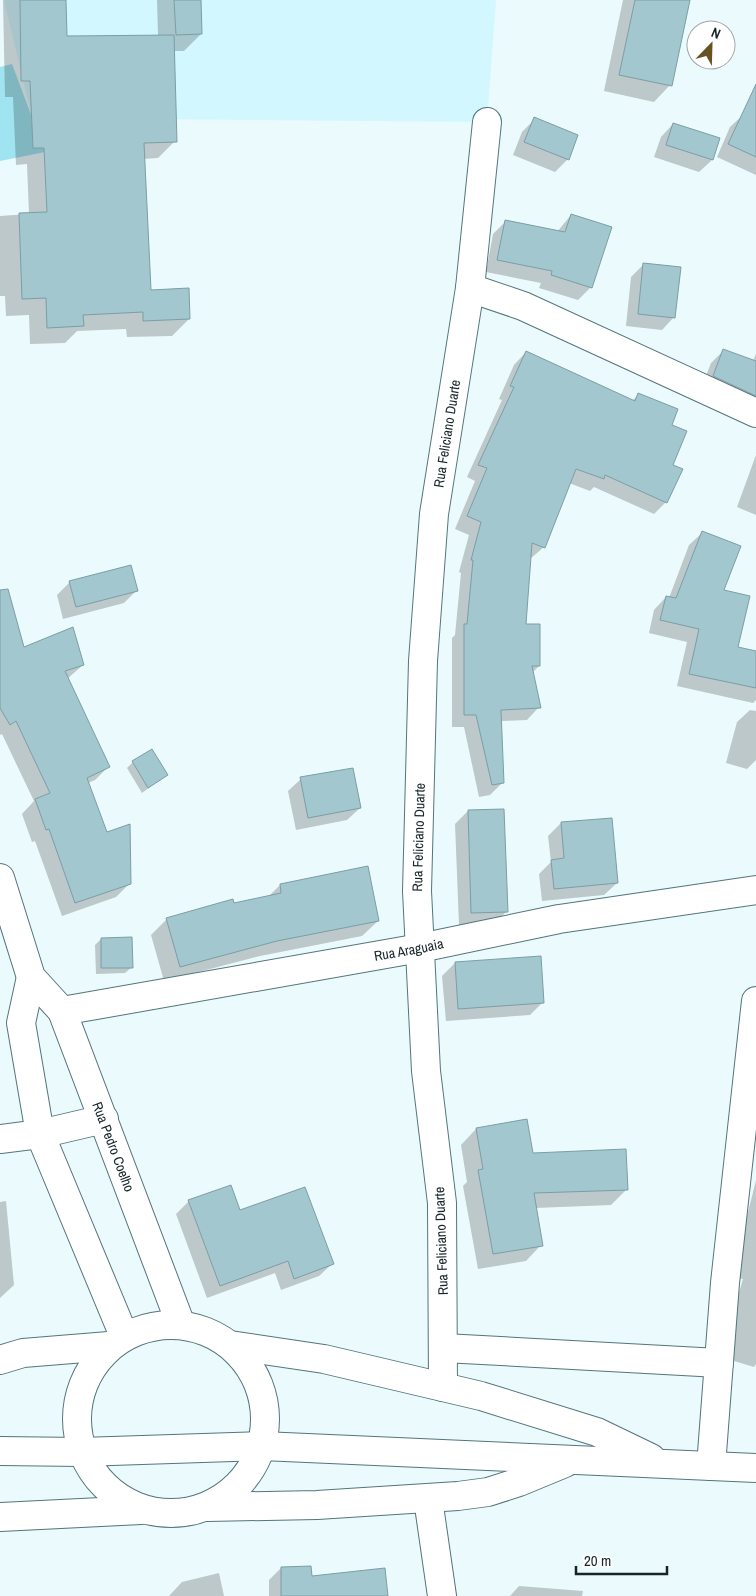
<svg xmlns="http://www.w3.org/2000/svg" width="756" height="1596" viewBox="0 0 756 1596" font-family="'Archivo Narrow',sans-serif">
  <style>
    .built { fill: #d2f7fe }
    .green { fill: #9fe4f0 }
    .shadow { fill: #0003 }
    .building { fill: #a3c7ce; stroke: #7b9ea5 }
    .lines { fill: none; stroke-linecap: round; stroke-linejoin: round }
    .minor-casing { stroke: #53757b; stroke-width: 30 }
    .major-casing { stroke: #53757b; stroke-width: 30 }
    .minor { stroke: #fff; stroke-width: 28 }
    .major { stroke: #fff; stroke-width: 28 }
    .labels { text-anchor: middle; stroke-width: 4.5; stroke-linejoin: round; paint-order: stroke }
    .street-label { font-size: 14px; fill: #172528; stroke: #fff }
  </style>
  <rect width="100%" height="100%" fill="#ebfafc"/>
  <path class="built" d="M4,0H496L487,122L32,118Z"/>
  <path class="green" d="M12,64L45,152L0,161V67Z"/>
  <g class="shadow">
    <path d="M3,0H65V37L158,36L157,0H200L201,34L184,51H173L175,141L158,158L143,159L149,291L189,319L172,336L127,337L126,329L77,331L65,343L30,344L29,315L6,316L5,296H0V216L29,214L27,164L16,165L13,97H5Z"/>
    <path d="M623,0H689L670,85L654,102L604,91Z"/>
    <path d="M743,115L756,120V175L717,157L730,127Z"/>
    <path d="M535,119L568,159L555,172L513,155L522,132Z"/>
    <path d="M673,124L718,139L712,160L699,172L654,157L661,137Z"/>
    <path d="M571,215L610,227L590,288L578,300L539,288L541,283L486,272L493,234L506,221L557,232Z"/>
    <path d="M643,265L674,317L662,330L626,326L631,277Z"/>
    <path d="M724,350L753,361L756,354V416L701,389L711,363Z"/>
    <path d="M526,352L632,401L639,394L670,426L672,465L666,502L654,514L594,487L590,491L569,483L544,547L530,559L525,625L539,666L532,673L539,707L527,720L500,721L502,783L490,795L479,797L464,727H452V638L455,635L461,573L459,572L469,535L455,529L475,481L467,477L502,400L499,399L514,365Z"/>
    <path d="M756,455V515L737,507Z"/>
    <path d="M702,533L722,591L736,648L756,652V700L753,703L677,686L687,642L649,633L654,610L666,597L669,598L689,545Z"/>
    <path d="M70,582L136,591L124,603L63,619L57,595Z"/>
    <path d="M0,618L23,649L83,665L67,679L108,767L95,780L88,783L106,834L130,883L116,897L62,916L35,841L32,842L22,814L34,801L2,734L0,735Z"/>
    <path d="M750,710L756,711V760L747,769L726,763L737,722Z"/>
    <path d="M133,762L166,775L142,793L127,768Z"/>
    <path d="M301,779L360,808L347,820L296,830L288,791Z"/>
    <path d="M468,811L506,912L494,924L459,925L455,824Z"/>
    <path d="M611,819L617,883L604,895L542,901L539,874L551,862L548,836L561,823Z"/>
    <path d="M280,885L378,921L362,936L260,956L164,981L151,935L167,919L268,897Z"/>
    <path d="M101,939L132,967L125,973L96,974L95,945Z"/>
    <path d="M455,963L543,1002L530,1015L446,1021L442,976Z"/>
    <path d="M476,1129L532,1154L627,1189L611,1205L535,1208L541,1245L526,1261L478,1269L463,1186L467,1182L461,1145Z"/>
    <path d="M756,1180V1364L754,1367L724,1358L725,1341L743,1279L732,1277Z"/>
    <path d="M6,1201L14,1285L0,1298V1202Z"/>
    <path d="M189,1201L239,1211L332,1264L319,1276L281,1290L275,1273L207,1298L176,1214Z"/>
    <path d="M281,1568L311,1578L387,1596H269V1580Z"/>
    <path d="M219,1573L224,1596H169L182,1582Z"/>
    <path d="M519,1586L583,1591L582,1596H510Z"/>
  </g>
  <g class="building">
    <path d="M20,0H66L67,36L174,35L177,142L144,143L151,290L189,288L190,319L143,321V312L83,315L84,326L47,328L46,298L22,299L19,213L47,212L44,148H33L30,81H21Z"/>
    <path d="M174,0H201L202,34L176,35Z"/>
    <path d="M635,0H690L672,86L619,75Z"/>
    <path d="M756,84V157L728,144Z"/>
    <path d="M534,117L578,135L569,160L524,142Z"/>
    <path d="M673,123L720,138L713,160L666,145Z"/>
    <path d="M571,214L612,227L592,288L551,275L552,271L497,260L505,220L565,232Z"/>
    <path d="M643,263L681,267L675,318L638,314Z"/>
    <path d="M723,349L756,361V396L713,376Z"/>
    <path d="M526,351L635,401L638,393L678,409L672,425L687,431L673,465L683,469L667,503L605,475L604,479L576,469L545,548L532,543L526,624H540V666H532L541,708L501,710L504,783L492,785L476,715H464V624H467L473,560H471L481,522L467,516L487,468L478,465L514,387L510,386Z"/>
    <path d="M702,531L741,546L724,590L750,596L738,647L756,651V688L689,674L699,629L660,620L666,596L676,598Z"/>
    <path d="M131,565L138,591L76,607L69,581Z"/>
    <path d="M8,589L24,647L73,627L84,665L65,671L110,767L87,778L107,832L130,824L131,884L75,903L49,829L46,830L35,799L50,793L16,721L10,725L0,708V590Z"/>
    <path d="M152,749L168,775L148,788L132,761Z"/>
    <path d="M353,768L361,808L308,818L300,777Z"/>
    <path d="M504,809L508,912L471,913L468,810Z"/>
    <path d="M612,818L618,883L554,889L551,860L564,858L561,822Z"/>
    <path d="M368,866L379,921L277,941L180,967L166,918L233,899L234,903L281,893L280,884Z"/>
    <path d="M132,937L133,968H101V938Z"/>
    <path d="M541,956L544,1003L458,1009L455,962Z"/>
    <path d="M527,1119L533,1153L626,1149L628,1190L534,1193L543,1246L493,1254L478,1170L483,1169L476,1128Z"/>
    <path d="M231,1185L240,1210L305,1187L334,1264L294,1279L288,1261L220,1286L188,1200Z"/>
    <path d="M311,1566L312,1576L385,1568L388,1596H281V1567Z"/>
  </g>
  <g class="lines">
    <g class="minor-casing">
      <g id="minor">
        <path d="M470,288L523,306L756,413"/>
        <path id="s1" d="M0,878L31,977L62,1011L181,1325"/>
        <path d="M31,977L21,1023L40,1134L124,1336"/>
        <path id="s2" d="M62,1011L420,948L559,919L756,890"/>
        <path d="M0,1139L40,1134L104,1119"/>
        <path d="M444,1348L719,1363"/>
        <path id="s3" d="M443,1387L442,1203L426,1071L417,891L423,661L434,514L470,288L487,122"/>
        <path d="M711,1466L725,1283L756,1001"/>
        <path d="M428,1499L442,1596"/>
      </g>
    </g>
    <g class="major-casing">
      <g id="major">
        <circle cx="171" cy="1419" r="94"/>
        <path d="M230,1345L324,1359L481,1396L597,1432L651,1458"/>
        <path d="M0,1360L23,1353L109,1346"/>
        <path d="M0,1451L81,1452L262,1446L756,1468"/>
        <path d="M207,1507L317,1505L458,1496L488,1492L519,1482L565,1463"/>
        <path d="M0,1517L141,1510"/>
      </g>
    </g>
    <use href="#minor" class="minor"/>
    <use href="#major" class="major"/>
  </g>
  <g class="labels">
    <g class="street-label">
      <text dy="5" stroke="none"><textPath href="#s3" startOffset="956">Rua Feliciano Duarte</textPath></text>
      <text dy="5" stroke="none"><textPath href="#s3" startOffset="551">Rua Feliciano Duarte</textPath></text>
      <text dy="5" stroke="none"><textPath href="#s2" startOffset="352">Rua Araguaia</textPath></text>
      <text dy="5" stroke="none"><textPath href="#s1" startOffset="295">Rua Pedro Coelho</textPath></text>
      <text transform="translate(441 1241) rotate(-92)" y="5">Rua Feliciano Duarte</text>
    </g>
  </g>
  <g transform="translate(711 45) rotate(23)"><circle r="24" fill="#ffffff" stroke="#a2a8a9"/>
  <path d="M0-4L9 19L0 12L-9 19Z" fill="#665321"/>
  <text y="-8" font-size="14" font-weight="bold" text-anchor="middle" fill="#172528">N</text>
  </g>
  <path d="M576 1566v8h91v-8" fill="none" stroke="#172528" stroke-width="2.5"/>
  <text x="584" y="1566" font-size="15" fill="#172528" stroke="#ffffff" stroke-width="4" paint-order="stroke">20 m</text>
</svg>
